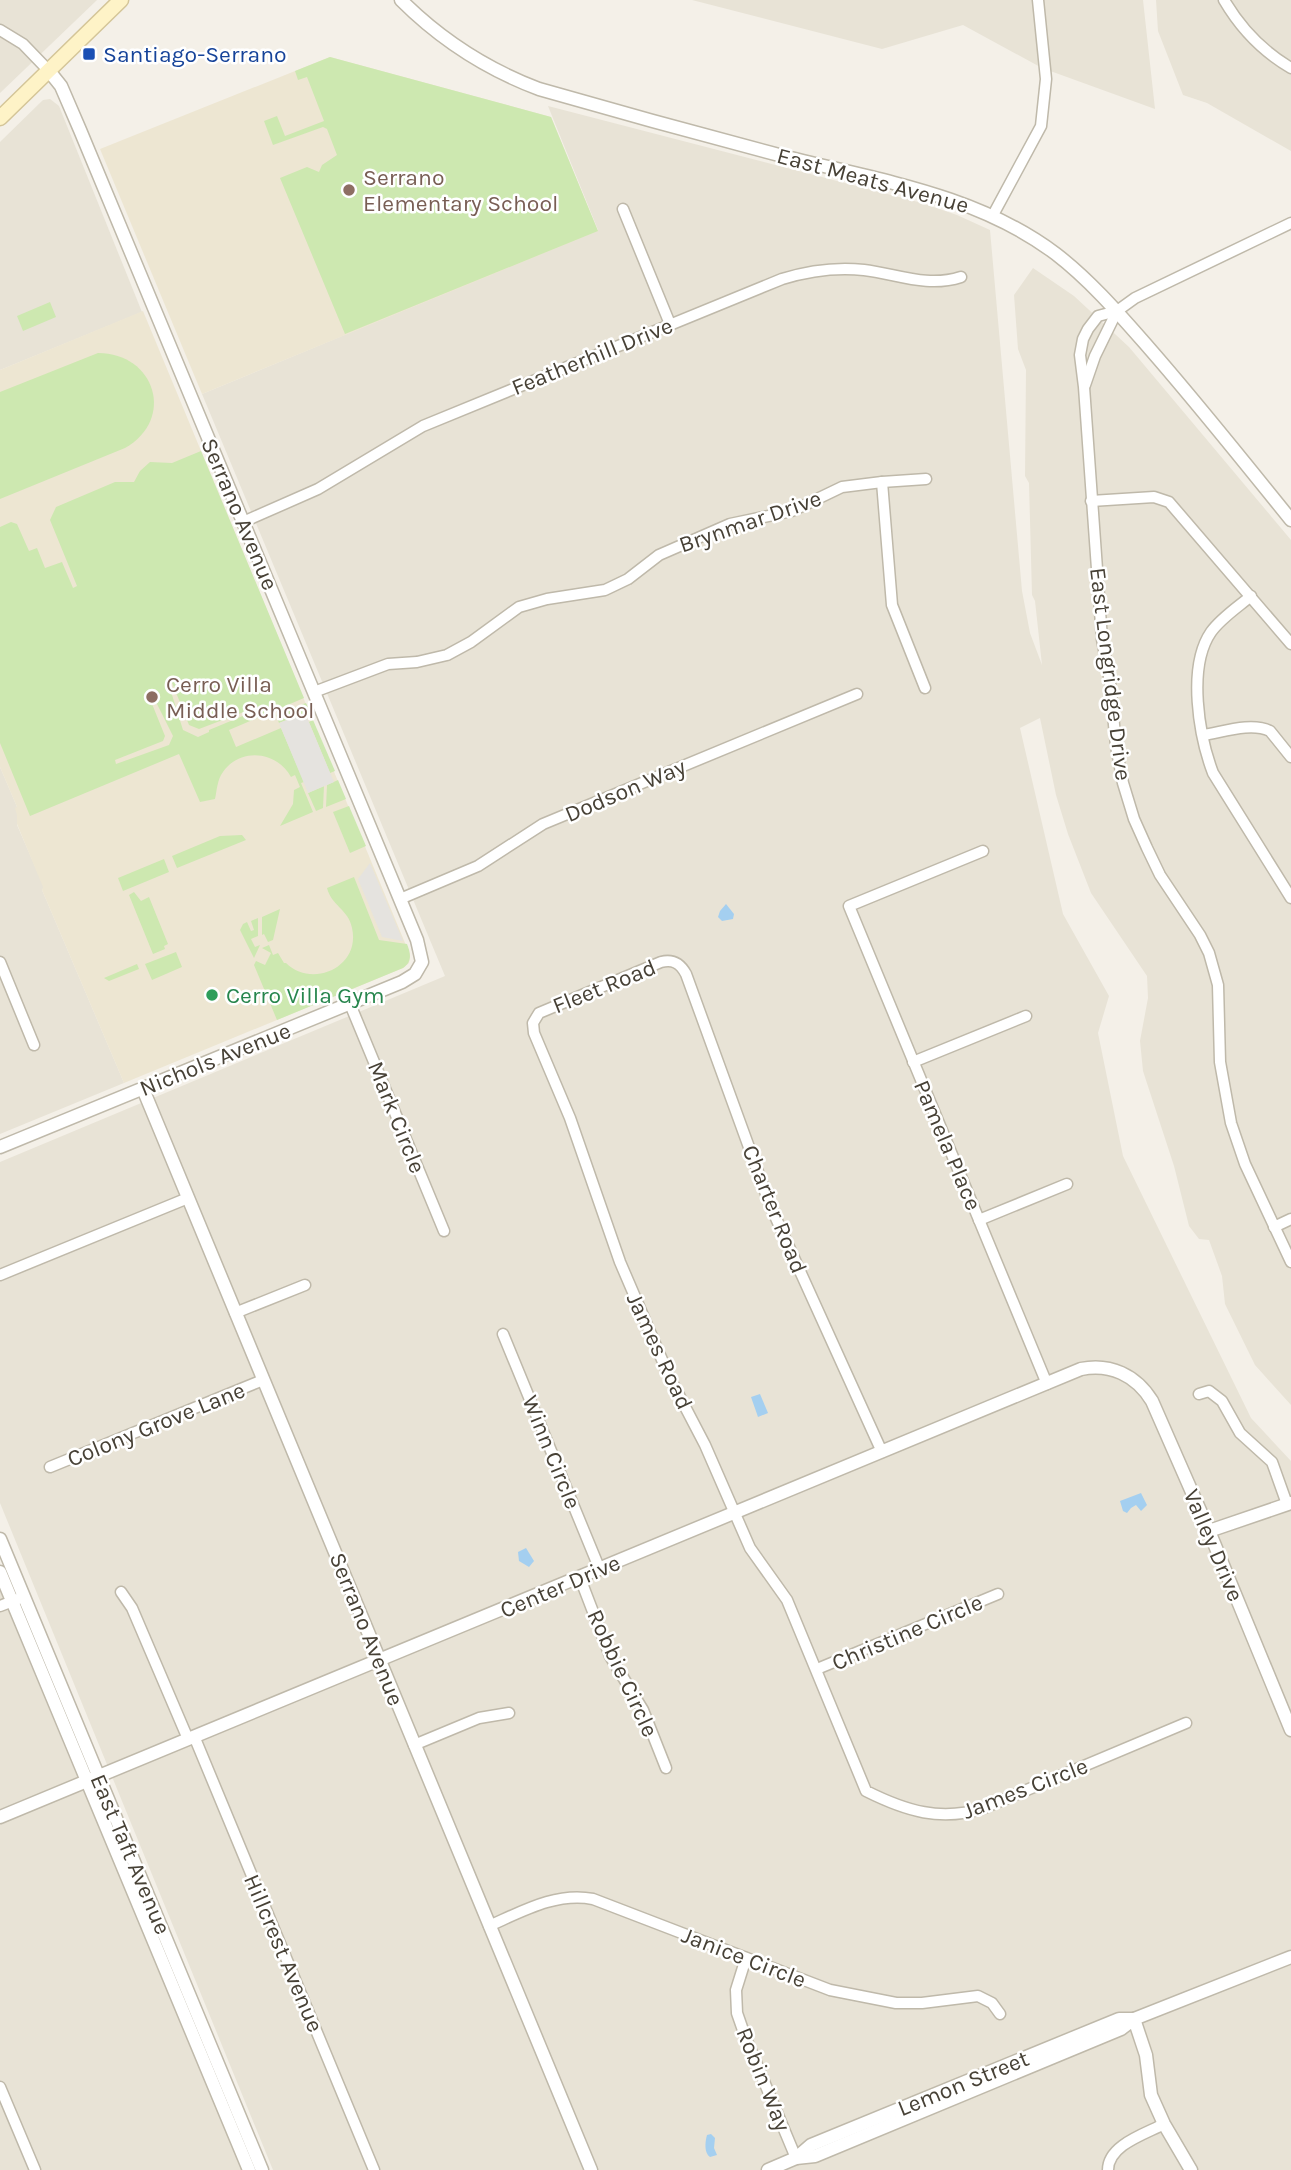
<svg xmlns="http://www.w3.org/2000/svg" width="1291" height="2170" viewBox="0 0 1291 2170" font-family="Karla,sans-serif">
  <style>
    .residential { fill: #e8e3d6 }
    .education { fill: #ede6d2 }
    .green { fill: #cde8b0; fill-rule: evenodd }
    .parking { fill: #e5e3df }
    .water { fill: #a4cff0 }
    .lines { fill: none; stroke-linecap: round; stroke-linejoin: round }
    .minor-casing { stroke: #bfb9aa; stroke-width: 13 }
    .tertiary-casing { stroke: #bfb9aa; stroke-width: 15 }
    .secondary-casing { stroke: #d4c598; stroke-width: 17 }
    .minor { stroke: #fff; stroke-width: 10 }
    .tertiary { stroke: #fff; stroke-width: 12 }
    .secondary { stroke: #fef3c7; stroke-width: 14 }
    .transit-dot { fill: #1a4fb4; stroke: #fff; stroke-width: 2.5 }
    .education-dot { fill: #8d6e63; stroke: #fff; stroke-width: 2.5 }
    .leisure-dot { fill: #2e9e5b; stroke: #fff; stroke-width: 2.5 }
    .labels { text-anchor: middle; stroke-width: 5; stroke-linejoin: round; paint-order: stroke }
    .transit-label { font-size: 23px; fill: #164399; stroke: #fff; text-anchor: start }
    .education-label { font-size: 23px; fill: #785e54; stroke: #fff; text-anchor: start }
    .street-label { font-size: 23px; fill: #474136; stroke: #fff }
    .leisure-label { font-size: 23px; fill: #27864d; stroke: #fff; text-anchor: start }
  </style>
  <rect width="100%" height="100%" fill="#f4f0e8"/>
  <g class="residential">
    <path d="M0,0H97L0,93Z"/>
    <path d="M692,0H1143L1155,109L1042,68L963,25L882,49Z"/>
    <path d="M1156,0H1291V151L1207,103L1183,95L1158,31Z"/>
    <path d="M50,99L59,106L142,312L0,370V142L43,100Z"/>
    <path d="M548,106L922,203L957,215L990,230L1022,591L1030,633L1042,665L1035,601L1032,595L1029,483L1025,476L1026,370L1018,349L1014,295L1033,268L1074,296L1129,347L1291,540V1405L1255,1365L1225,1304L1222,1276L1209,1240L1199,1239L1189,1226L1174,1166L1143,1071L1140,1041L1148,998L1147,976L1091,893L1068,834L1056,795L1040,718L1020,728L1063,914L1109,996L1098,1033L1123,1156L1251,1418L1291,1461V2170H273L0,1503V1162L445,976L202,394L598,230Z"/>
    <path d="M0,767L17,807V825L44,887L42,890L124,1083L0,1134Z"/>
    <path d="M0,1591L71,1762L166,1981L244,2170H0Z"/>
  </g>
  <g class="education">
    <path d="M330,57L551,117L598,231L202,394L100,149Z"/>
    <path d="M143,311L410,955L409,963L403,968L124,1083L42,890L43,887L17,824V815L15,808L17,807L0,767V370Z"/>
  </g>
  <g class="green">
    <path d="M330,57L551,117L598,231L345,334L280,178L307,167L319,172L322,165L337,155L327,129L323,127L273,145L264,121L277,116L285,136L324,121L307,77L298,80L295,71Z"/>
    <path d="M50,302L56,317L23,331L17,316Z"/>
    <path d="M98,353C155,353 176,419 125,448L0,499V392Z"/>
    <path d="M201,451L304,698L229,730L236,747L281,728L304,782L301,783L313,812L280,826L293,804L294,790L300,787L295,775L291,777C277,751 240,747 223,772C217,780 217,790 215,799L200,802L179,754L30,816L0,743V527L11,522L17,524L29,551L37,548L45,568L62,562L73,588L77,586L50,520L56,507L115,482H134L140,471L150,462L172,463ZM171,680L189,725L199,729L249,710L250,713L209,730V732L198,737L183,730L168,682ZM151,692L173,736L169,745L116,764L115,760L163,741L165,736L148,694Z"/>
    <path d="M306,703L310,711L279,723L276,715Z"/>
    <path d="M313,720L335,771L330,773L309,722Z"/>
    <path d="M338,780L346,799L326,807L327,785Z"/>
    <path d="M324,786L323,808L316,811L308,793Z"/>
    <path d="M349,806L366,846L350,853L333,812Z"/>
    <path d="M242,835L246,840L177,868L172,856L220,836Z"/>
    <path d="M164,859L169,872L123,891L118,878Z"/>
    <path d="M354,877L379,940L407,944C411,954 412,962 403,968L277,1020L254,965L256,961L265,965L271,953L262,948L269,945L273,955L278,953L284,963H286C312,989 361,967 352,928C349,910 331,905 327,888Z"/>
    <path d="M134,892L141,901L149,897L168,944L164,946L165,949L153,954L129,895Z"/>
    <path d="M280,909L273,940L268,942L264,934L262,935V917Z"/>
    <path d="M258,918V936L251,939L255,947L260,945L254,958L240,930L243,924L247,922L251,931L254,930L251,921Z"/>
    <path d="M176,952L182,967L152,980L145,964Z"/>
    <path d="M137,964L139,969L109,981L104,978Z"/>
  </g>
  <g class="parking">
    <path d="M305,713L334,782L308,793L279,723Z"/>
    <path d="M370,863L403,941L382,937L358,879Z"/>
  </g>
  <g class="water">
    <path d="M726,904L734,914L733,919L722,921L718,917L720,911Z"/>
    <path d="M760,1394L768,1413L758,1417L751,1397Z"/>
    <path d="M1141,1493L1147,1505L1141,1511L1136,1505L1131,1508L1127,1513L1123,1511L1120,1501Z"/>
    <path d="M526,1548L534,1561L529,1567L519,1561L518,1552Z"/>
    <path d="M711,2134L715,2138L714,2148L717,2155L710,2157C704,2153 705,2142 707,2135Z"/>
  </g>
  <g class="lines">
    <g class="minor-casing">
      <g id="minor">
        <path d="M1224,0C1241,29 1262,51 1291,68"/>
        <path d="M0,30L23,44L49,71"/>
        <path d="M623,209L670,324"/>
        <path d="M993,215L1041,126L1046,79L1038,0"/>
        <path d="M1291,223L1135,298L1117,311L1098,316L1088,329L1083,339L1080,355L1084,387L1102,639L1110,682L1116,746L1123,783L1134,819L1147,848L1160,875L1200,935L1209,953L1218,985L1220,1062L1231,1123L1245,1164L1291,1262"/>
        <path d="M1085,385L1095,356L1117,311"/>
        <path d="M882,482L892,605L925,688"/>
        <path d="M1091,501L1154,497L1169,502L1291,644"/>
        <path d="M243,522L318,489L423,426L782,279C808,271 836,267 864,270C897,274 927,288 961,277"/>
        <path d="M1251,596C1238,607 1221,618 1211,632C1187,667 1199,736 1213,773L1291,898"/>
        <path d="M314,692L388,664L417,662L447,655L471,642L519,607L547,599L605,590L628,579L659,555L730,524L792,511L842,487L882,482L926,479"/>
        <path d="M1204,735C1223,732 1251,722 1270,731L1291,757"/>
        <path d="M983,851L849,906L1047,1384"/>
        <path d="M400,899L478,866L543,824L857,694"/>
        <path d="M0,962L34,1045"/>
        <path d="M350,1004L444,1231"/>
        <path d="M913,1062L1026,1016"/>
        <path d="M979,1220L1067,1184"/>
        <path d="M1274,1227L1291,1219"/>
        <path d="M0,1275L188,1198"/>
        <path d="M235,1313L305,1285"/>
        <path d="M503,1334L600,1570"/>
        <path d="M1199,1394L1209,1391L1222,1401L1240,1433L1272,1462L1287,1504"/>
        <path d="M882,1452L770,1205L686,974C680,963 673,959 661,962L539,1013L533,1023L534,1033L570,1118L620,1262L669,1376L705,1445L750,1548L787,1600L866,1791C906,1811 941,1822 984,1808L1186,1723"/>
        <path d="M50,1467L263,1380"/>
        <path d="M580,1578L610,1656L643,1710L666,1768"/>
        <path d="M121,1592L132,1608L188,1739"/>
        <path d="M0,1606L18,1599"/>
        <path d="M817,1669L998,1594"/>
        <path d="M194,1736L374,2170"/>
        <path d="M414,1745L479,1718L509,1713"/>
        <path d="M489,1926C523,1911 556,1892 593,1899L830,1990L896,2003H922L978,1996L992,2003L1000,2014"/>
        <path d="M746,1958L736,1990L737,2013L745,2036L796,2158"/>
        <path d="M0,2087L35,2170"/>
        <path d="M1108,2170C1108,2145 1145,2134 1164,2124"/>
      </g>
    </g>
    <g class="tertiary-casing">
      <g id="tertiary">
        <path d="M401,0C441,40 486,69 539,89C619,112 699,134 779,155C875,180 975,193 1056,254C1091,281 1120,315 1149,348C1198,404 1244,462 1291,520"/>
        <path d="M143,1089L591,2170"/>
        <path d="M0,1147L402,982L415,974L422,962L417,940L80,130L61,86L49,71"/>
        <path d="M1209,1531L1291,1503"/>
        <path d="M0,1539L262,2170"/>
        <path d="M0,1572L249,2170"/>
        <path d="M0,1817L1081,1369C1110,1363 1136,1375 1152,1401L1209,1531L1291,1730"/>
        <path d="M1134,2019L1146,2055L1151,2095L1164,2124L1191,2170"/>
        <path d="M796,2158L811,2145L1119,2019H1134"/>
        <path d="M768,2170L796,2158L815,2156L1121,2029L1134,2019L1291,1957"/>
      </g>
    </g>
    <g class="secondary-casing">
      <path id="secondary" d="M0,118L121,0"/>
    </g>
    <use href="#minor" class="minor"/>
    <use href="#tertiary" class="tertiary"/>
    <use href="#secondary" class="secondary"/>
  </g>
  <rect class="transit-dot" x="82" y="47" width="14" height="14" rx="3.5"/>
  <g class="education-dot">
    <circle cx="349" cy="190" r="7"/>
    <circle cx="152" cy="697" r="7"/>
  </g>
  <circle class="leisure-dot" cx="212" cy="995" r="7"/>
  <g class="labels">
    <g class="transit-label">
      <text x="103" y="62">Santiago-Serrano</text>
    </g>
    <g class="education-label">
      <text x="363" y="185">Serrano<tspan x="363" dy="26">Elementary School</tspan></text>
      <text x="166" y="692">Cerro Villa<tspan x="166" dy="26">Middle School</tspan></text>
    </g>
    <g class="street-label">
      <text transform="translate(873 180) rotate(15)" y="8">East Meats Avenue</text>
      <text transform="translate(592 356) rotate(-22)" y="8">Featherhill Drive</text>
      <text transform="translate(240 514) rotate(67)" y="8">Serrano Avenue</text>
      <text transform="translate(750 521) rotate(-19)" y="8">Brynmar Drive</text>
      <text transform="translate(1111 674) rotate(83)" y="8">East Longridge Drive</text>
      <text transform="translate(625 790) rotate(-23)" y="8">Dodson Way</text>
      <text transform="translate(604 986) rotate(-22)" y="8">Fleet Road</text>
      <text transform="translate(215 1059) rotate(-22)" y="8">Nichols Avenue</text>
      <text transform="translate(397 1117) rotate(68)" y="8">Mark Circle</text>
      <text transform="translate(948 1145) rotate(67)" y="8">Pamela Place</text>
      <text transform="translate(775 1209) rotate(68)" y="8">Charter Road</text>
      <text transform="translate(660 1351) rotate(65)" y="8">James Road</text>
      <text transform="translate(156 1424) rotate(-22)" y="8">Colony Grove Lane</text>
      <text transform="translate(552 1452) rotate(68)" y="8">Winn Circle</text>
      <text transform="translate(1214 1545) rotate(67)" y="8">Valley Drive</text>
      <text transform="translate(560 1586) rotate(-23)" y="8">Center Drive</text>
      <text transform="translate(367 1629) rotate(68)" y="8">Serrano Avenue</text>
      <text transform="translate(907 1632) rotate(-23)" y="8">Christine Circle</text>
      <text transform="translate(623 1673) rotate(65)" y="8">Robbie Circle</text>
      <text transform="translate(1025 1788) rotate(-21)" y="8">James Circle</text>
      <text transform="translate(131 1854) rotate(67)" y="8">East Taft Avenue</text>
      <text transform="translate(284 1953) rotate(67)" y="8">Hillcrest Avenue</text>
      <text transform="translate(744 1957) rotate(21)" y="8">Janice Circle</text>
      <text transform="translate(764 2079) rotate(68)" y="8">Robin Way</text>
      <text transform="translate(963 2083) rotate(-22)" y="8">Lemon Street</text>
    </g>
    <g class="leisure-label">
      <text x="226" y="1003">Cerro Villa Gym</text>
    </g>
  </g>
</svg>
